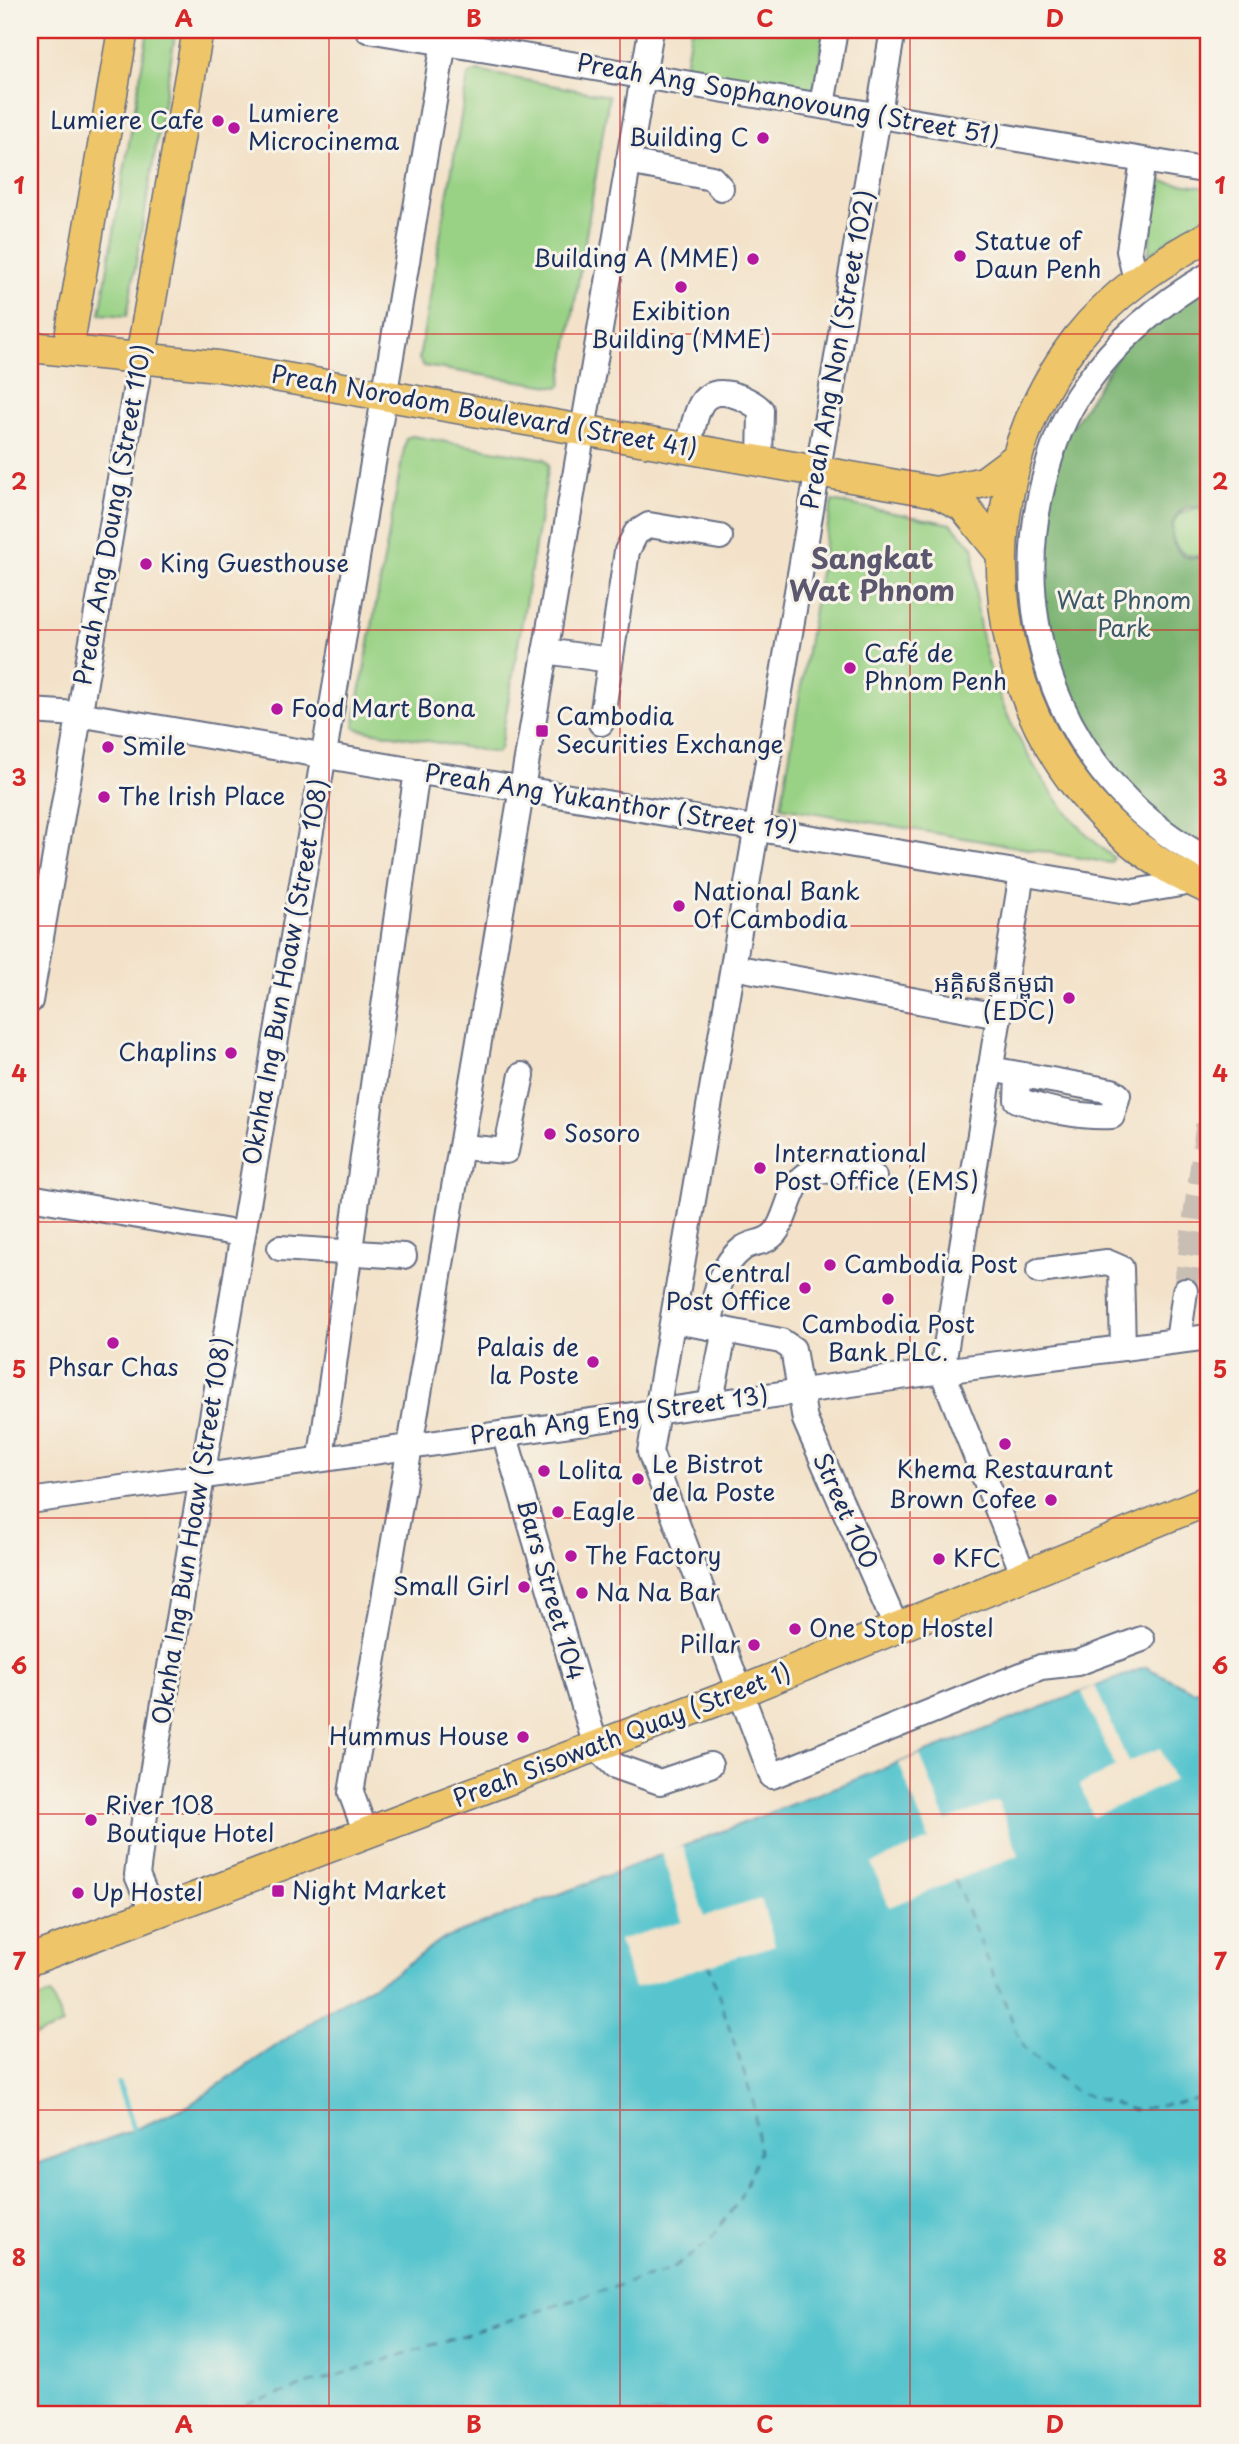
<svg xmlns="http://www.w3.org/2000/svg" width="1239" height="2444" viewBox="0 0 1239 2444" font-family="'Playpen Sans','Noto Sans Khmer',sans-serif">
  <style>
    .green { fill: #9ad285; stroke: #5a8072; stroke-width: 2 }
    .forest { fill: #7bb472; stroke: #4b7268; stroke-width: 2 }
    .water { fill: #58c5ce; stroke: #3a7a96; stroke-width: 2 }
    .pier { fill: #f3e2c9 }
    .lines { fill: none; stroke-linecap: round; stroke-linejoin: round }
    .stream { stroke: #58c5ce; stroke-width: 6 }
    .ferry { stroke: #2a547a; stroke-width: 2; stroke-dasharray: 9 7; stroke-linecap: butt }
    .minor-tunnel { stroke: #c8beb4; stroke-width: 24; stroke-dasharray: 24 12; stroke-linecap: butt }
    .minor-casing { stroke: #676e83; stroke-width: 28 }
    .major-casing { stroke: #676e83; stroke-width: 33 }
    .minor { stroke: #fff; stroke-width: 24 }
    .major { stroke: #eec569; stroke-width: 30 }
    .grid { fill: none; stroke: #d62828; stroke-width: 2; stroke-opacity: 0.55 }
    .poi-dot { fill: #b5179e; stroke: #f7f3e8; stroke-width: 2.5 }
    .labels { text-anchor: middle; stroke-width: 6; stroke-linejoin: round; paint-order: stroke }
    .street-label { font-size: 24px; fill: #1b2f5e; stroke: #f7f3e8 }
    .poi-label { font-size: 24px; fill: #1b2f5e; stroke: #f7f3e8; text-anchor: start }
    .park-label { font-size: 24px; fill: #3b5868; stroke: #f7f3e8 }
    .quarter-label { font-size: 28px; font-weight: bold; fill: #5a576e; stroke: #f7f3e8 }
    .neatline { fill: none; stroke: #d62828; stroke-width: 2.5 }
    .grid-label { font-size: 23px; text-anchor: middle; font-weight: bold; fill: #d62828 }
  </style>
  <rect width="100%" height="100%" fill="#f7f3e8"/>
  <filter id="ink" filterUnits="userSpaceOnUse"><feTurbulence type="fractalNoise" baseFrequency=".0143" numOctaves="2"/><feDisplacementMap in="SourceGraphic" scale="14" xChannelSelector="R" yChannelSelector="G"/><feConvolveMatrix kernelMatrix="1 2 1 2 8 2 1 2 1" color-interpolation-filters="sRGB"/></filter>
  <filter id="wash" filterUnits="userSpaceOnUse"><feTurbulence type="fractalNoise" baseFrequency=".00686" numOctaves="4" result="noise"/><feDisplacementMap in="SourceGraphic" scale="28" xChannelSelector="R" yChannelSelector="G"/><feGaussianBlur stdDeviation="1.57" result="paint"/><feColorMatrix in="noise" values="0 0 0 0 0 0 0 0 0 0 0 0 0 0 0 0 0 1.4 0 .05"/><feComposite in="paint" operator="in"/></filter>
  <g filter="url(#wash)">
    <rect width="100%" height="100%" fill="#f3e2c9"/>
    <g class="green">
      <path d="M148,30H176L127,316L100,314Z"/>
      <path d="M691,30H825L814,96L684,73Z"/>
      <path d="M477,71L609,96L561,386L557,387L424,366L419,359L468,76Z"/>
      <path d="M1159,181L1209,188V219L1175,235L1148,256Z"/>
      <path d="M412,436L545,459L549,465L500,749L497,753L358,729L354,726L406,438Z"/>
      <path d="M832,501L951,524L974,548C975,568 975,588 977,607C987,696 1043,804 1114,858L1110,863L781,807Z"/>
      <path d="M1198,507L1209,512V553C1183,565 1161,538 1178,515Z"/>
      <path d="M51,1994L63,2025L30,2038V2002Z"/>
    </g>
    <path class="forest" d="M1209,279V511C1160,487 1159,577 1209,554V856L1170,832L1086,744L1035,601L1054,455L1131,335Z"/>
    <path class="water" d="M1146,1667L1193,1691L1209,1687V2414H30V2166L134,2130L188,2106L327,2011L395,1973L441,1940Z"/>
    <g class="pier">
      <path d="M1095,1686L1128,1762L1160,1748L1174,1780L1093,1817L1080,1785L1115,1767L1082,1692Z"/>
      <path d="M920,1755L946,1821L998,1801L1019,1855L889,1907L872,1864L929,1840L899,1763Z"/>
      <path d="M683,1846L704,1916L761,1899L775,1945L634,1988L619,1940L682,1921L662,1852Z"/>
    </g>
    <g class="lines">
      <path class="stream" d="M119,2084L134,2130"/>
      <g class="ferry">
        <path d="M955,1880L1024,2049L1076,2092L1134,2110L1209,2097"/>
        <path d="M216,2414L671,2269L708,2243L738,2202L759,2152L753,2101L709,1965"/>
      </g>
    </g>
  </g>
  <g filter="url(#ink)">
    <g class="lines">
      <path class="minor-tunnel" d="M1185,1291L1209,1114"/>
      <g class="minor-casing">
        <g id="minor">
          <path d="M368,30L1209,171"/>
          <path d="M893,30L650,1452L772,1776L1041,1667L1077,1663L1142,1639"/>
          <path d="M822,105L835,30"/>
          <path d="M628,162L712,178L721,188"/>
          <path d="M1209,275C1158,304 1118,339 1084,387C1064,414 1051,451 1043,484C1005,634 1071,788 1209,860"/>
          <path d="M1136,280L1129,251L1143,161"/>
          <path d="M688,448C692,434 694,416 701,404C713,382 749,398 761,410L760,461"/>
          <path d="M545,651L610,660"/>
          <path d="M30,711L78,714L1133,892L1192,882"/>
          <path d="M601,723L627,551L636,533L649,525L720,537"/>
          <path d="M1022,873L942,1371L1024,1576"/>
          <path d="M733,967L999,1016"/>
          <path d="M30,1001L141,357"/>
          <path d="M990,1069L1112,1091L1118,1095L1112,1116C1080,1118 1048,1110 1017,1100L1018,1074"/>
          <path d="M462,1147L506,1151L522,1075"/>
          <path d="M30,1197L241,1234"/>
          <path d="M280,1248L404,1256"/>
          <path d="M1039,1271L1107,1262L1121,1268L1123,1348"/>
          <path d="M673,1321L709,1327C715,1300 717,1268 742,1249C752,1241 766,1244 775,1233C788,1218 789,1182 810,1173C826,1166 857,1175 874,1177"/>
          <path d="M709,1327L781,1341L793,1349L805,1420L897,1629"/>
          <path d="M1178,1341L1185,1291"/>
          <path d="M710,1404L725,1330"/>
          <path d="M504,1433L596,1747L615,1766L660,1782L710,1765"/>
          <path d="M321,1457L417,771"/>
          <path d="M30,1501L942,1371L1209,1337"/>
          <path d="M366,1833L351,1793L651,30"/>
          <path d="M153,1913L137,1875L144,1821L446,30"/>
        </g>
      </g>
      <g class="major-casing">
        <g id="major">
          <path d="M1209,236C1159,263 1113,293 1077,339C939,520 996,796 1209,889"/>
          <path d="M30,347L218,366L936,492L963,506L1000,552"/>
          <path d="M68,349L123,30"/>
          <path d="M141,357L198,30"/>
          <path d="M936,492L984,482L1015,459"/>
          <path d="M30,1960L740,1692L1209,1500"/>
        </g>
      </g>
      <use href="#minor" class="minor"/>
      <use href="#major" class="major"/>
    </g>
  </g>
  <path class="grid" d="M329,30V2414M620,30V2414M910,30V2414M30,334H1209M30,630H1209M30,926H1209M30,1222H1209M30,1518H1209M30,1814H1209M30,2110H1209"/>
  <g class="poi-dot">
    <circle cx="218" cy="121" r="7"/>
    <circle cx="234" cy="128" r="7"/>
    <circle cx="763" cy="138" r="7"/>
    <circle cx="960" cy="256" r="7"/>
    <circle cx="753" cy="259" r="7"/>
    <circle cx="681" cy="287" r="7"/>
    <circle cx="146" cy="564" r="7"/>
    <circle cx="850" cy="668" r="7"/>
    <circle cx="277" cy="709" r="7"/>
    <rect x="535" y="724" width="14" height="14" rx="3.5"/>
    <circle cx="108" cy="747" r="7"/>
    <circle cx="104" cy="797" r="7"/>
    <circle cx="679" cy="906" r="7"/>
    <circle cx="1069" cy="998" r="7"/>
    <circle cx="231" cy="1053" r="7"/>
    <circle cx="550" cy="1134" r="7"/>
    <circle cx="760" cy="1168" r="7"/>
    <circle cx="830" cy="1265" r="7"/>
    <circle cx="805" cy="1288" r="7"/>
    <circle cx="888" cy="1299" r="7"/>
    <circle cx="113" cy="1343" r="7"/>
    <circle cx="593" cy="1362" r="7"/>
    <circle cx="1005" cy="1444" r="7"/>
    <circle cx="544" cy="1471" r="7"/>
    <circle cx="638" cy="1479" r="7"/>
    <circle cx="1051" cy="1500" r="7"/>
    <circle cx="558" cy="1512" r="7"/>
    <circle cx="571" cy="1556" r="7"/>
    <circle cx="939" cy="1559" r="7"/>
    <circle cx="524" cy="1587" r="7"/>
    <circle cx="582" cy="1593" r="7"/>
    <circle cx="795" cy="1629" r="7"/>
    <circle cx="754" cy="1645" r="7"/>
    <circle cx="523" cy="1737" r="7"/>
    <circle cx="91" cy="1820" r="7"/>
    <rect x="271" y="1884" width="14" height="14" rx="3.5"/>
    <circle cx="78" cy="1893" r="7"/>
  </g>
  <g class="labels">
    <g class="street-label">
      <text transform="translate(788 100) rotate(10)" y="8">Preah Ang Sophanovoung (Street 51)</text>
      <text transform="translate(838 350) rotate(-80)" y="8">Preah Ang Non (Street 102)</text>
      <text transform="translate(484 412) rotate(10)" y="8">Preah Norodom Boulevard (Street 41)</text>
      <text transform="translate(113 515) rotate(-80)" y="8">Preah Ang Doung (Street 110)</text>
      <text transform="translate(611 803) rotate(9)" y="8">Preah Ang Yukanthor (Street 19)</text>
      <text transform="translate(286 972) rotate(-80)" y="8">Oknha Ing Bun Hoaw (Street 108)</text>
      <text transform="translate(619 1416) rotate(-8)" y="8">Preah Ang Eng (Street 13)</text>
      <text transform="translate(845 1511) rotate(66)" y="8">Street 100</text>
      <text transform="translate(192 1531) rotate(-81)" y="8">Oknha Ing Bun Hoaw (Street 108)</text>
      <text transform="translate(550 1590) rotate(74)" y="8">Bars Street 104</text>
      <text transform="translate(622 1736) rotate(-21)" y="8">Preah Sisowath Quay (Street 1)</text>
    </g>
    <g class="poi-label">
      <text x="248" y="122">Lumiere<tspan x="248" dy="28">Microcinema</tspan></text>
      <text x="204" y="129" text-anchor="end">Lumiere Cafe</text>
      <text x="749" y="146" text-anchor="end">Building C</text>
      <text x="974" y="250">Statue of<tspan x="974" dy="28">Daun Penh</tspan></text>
      <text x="739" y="267" text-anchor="end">Building A (MME)</text>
      <text x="681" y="320" text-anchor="middle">Exibition<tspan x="681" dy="28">Building (MME)</tspan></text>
      <text x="160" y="572">King Guesthouse</text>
      <text x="864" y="662">Café de<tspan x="864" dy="28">Phnom Penh</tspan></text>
      <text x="291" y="717">Food Mart Bona</text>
      <text x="556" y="725">Cambodia<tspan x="556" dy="28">Securities Exchange</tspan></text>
      <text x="122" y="755">Smile</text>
      <text x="118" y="805">The Irish Place</text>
      <text x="693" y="900">National Bank<tspan x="693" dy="28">Of Cambodia</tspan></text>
      <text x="1055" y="992" text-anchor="end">អគ្គិសនីកម្ពុជា<tspan x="1055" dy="28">(EDC)</tspan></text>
      <text x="217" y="1061" text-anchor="end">Chaplins</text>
      <text x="564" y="1142">Sosoro</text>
      <text x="774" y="1162">International<tspan x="774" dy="28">Post Office (EMS)</tspan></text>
      <text x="844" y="1273">Cambodia Post</text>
      <text x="791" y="1282" text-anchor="end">Central<tspan x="791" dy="28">Post Office</tspan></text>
      <text x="888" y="1333" text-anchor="middle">Cambodia Post<tspan x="888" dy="28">Bank PLC.</tspan></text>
      <text x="579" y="1356" text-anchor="end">Palais de<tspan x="579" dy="28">la Poste</tspan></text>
      <text x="113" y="1376" text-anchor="middle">Phsar Chas</text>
      <text x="652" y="1473">Le Bistrot<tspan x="652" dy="28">de la Poste</tspan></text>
      <text x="1005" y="1478" text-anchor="middle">Khema Restaurant</text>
      <text x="558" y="1479">Lolita</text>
      <text x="1037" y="1508" text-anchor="end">Brown Cofee</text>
      <text x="572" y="1520">Eagle</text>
      <text x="585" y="1564">The Factory</text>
      <text x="953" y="1567">KFC</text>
      <text x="510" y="1595" text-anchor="end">Small Girl</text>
      <text x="596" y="1601">Na Na Bar</text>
      <text x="809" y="1637">One Stop Hostel</text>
      <text x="740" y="1653" text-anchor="end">Pillar</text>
      <text x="509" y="1745" text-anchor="end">Hummus House</text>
      <text x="105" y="1814">River 108<tspan x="105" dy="28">Boutique Hotel</tspan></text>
      <text x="292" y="1899">Night Market</text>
      <text x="92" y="1901">Up Hostel</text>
    </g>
    <g class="park-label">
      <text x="1124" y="609">Wat Phnom<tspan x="1124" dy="28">Park</tspan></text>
    </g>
    <g class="quarter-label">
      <text x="872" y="569">Sangkat<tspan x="872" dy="32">Wat Phnom</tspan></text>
    </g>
  </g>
  <rect width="1239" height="2444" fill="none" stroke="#f7f3e8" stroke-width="77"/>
  <rect x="38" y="38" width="1162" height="2368" class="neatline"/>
  <g class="grid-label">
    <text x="184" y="27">A</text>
    <text x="474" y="27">B</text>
    <text x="765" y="27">C</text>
    <text x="1055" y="27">D</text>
    <text x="19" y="194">1</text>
    <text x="1220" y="194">1</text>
    <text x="19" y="490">2</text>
    <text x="1220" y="490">2</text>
    <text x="19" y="786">3</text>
    <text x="1220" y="786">3</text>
    <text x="19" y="1082">4</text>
    <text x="1220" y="1082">4</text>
    <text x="19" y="1378">5</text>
    <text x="1220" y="1378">5</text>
    <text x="19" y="1674">6</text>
    <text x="1220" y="1674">6</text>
    <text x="19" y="1970">7</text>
    <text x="1220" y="1970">7</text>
    <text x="19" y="2266">8</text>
    <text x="1220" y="2266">8</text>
    <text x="184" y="2433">A</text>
    <text x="474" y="2433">B</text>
    <text x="765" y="2433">C</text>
    <text x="1055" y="2433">D</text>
  </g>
</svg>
